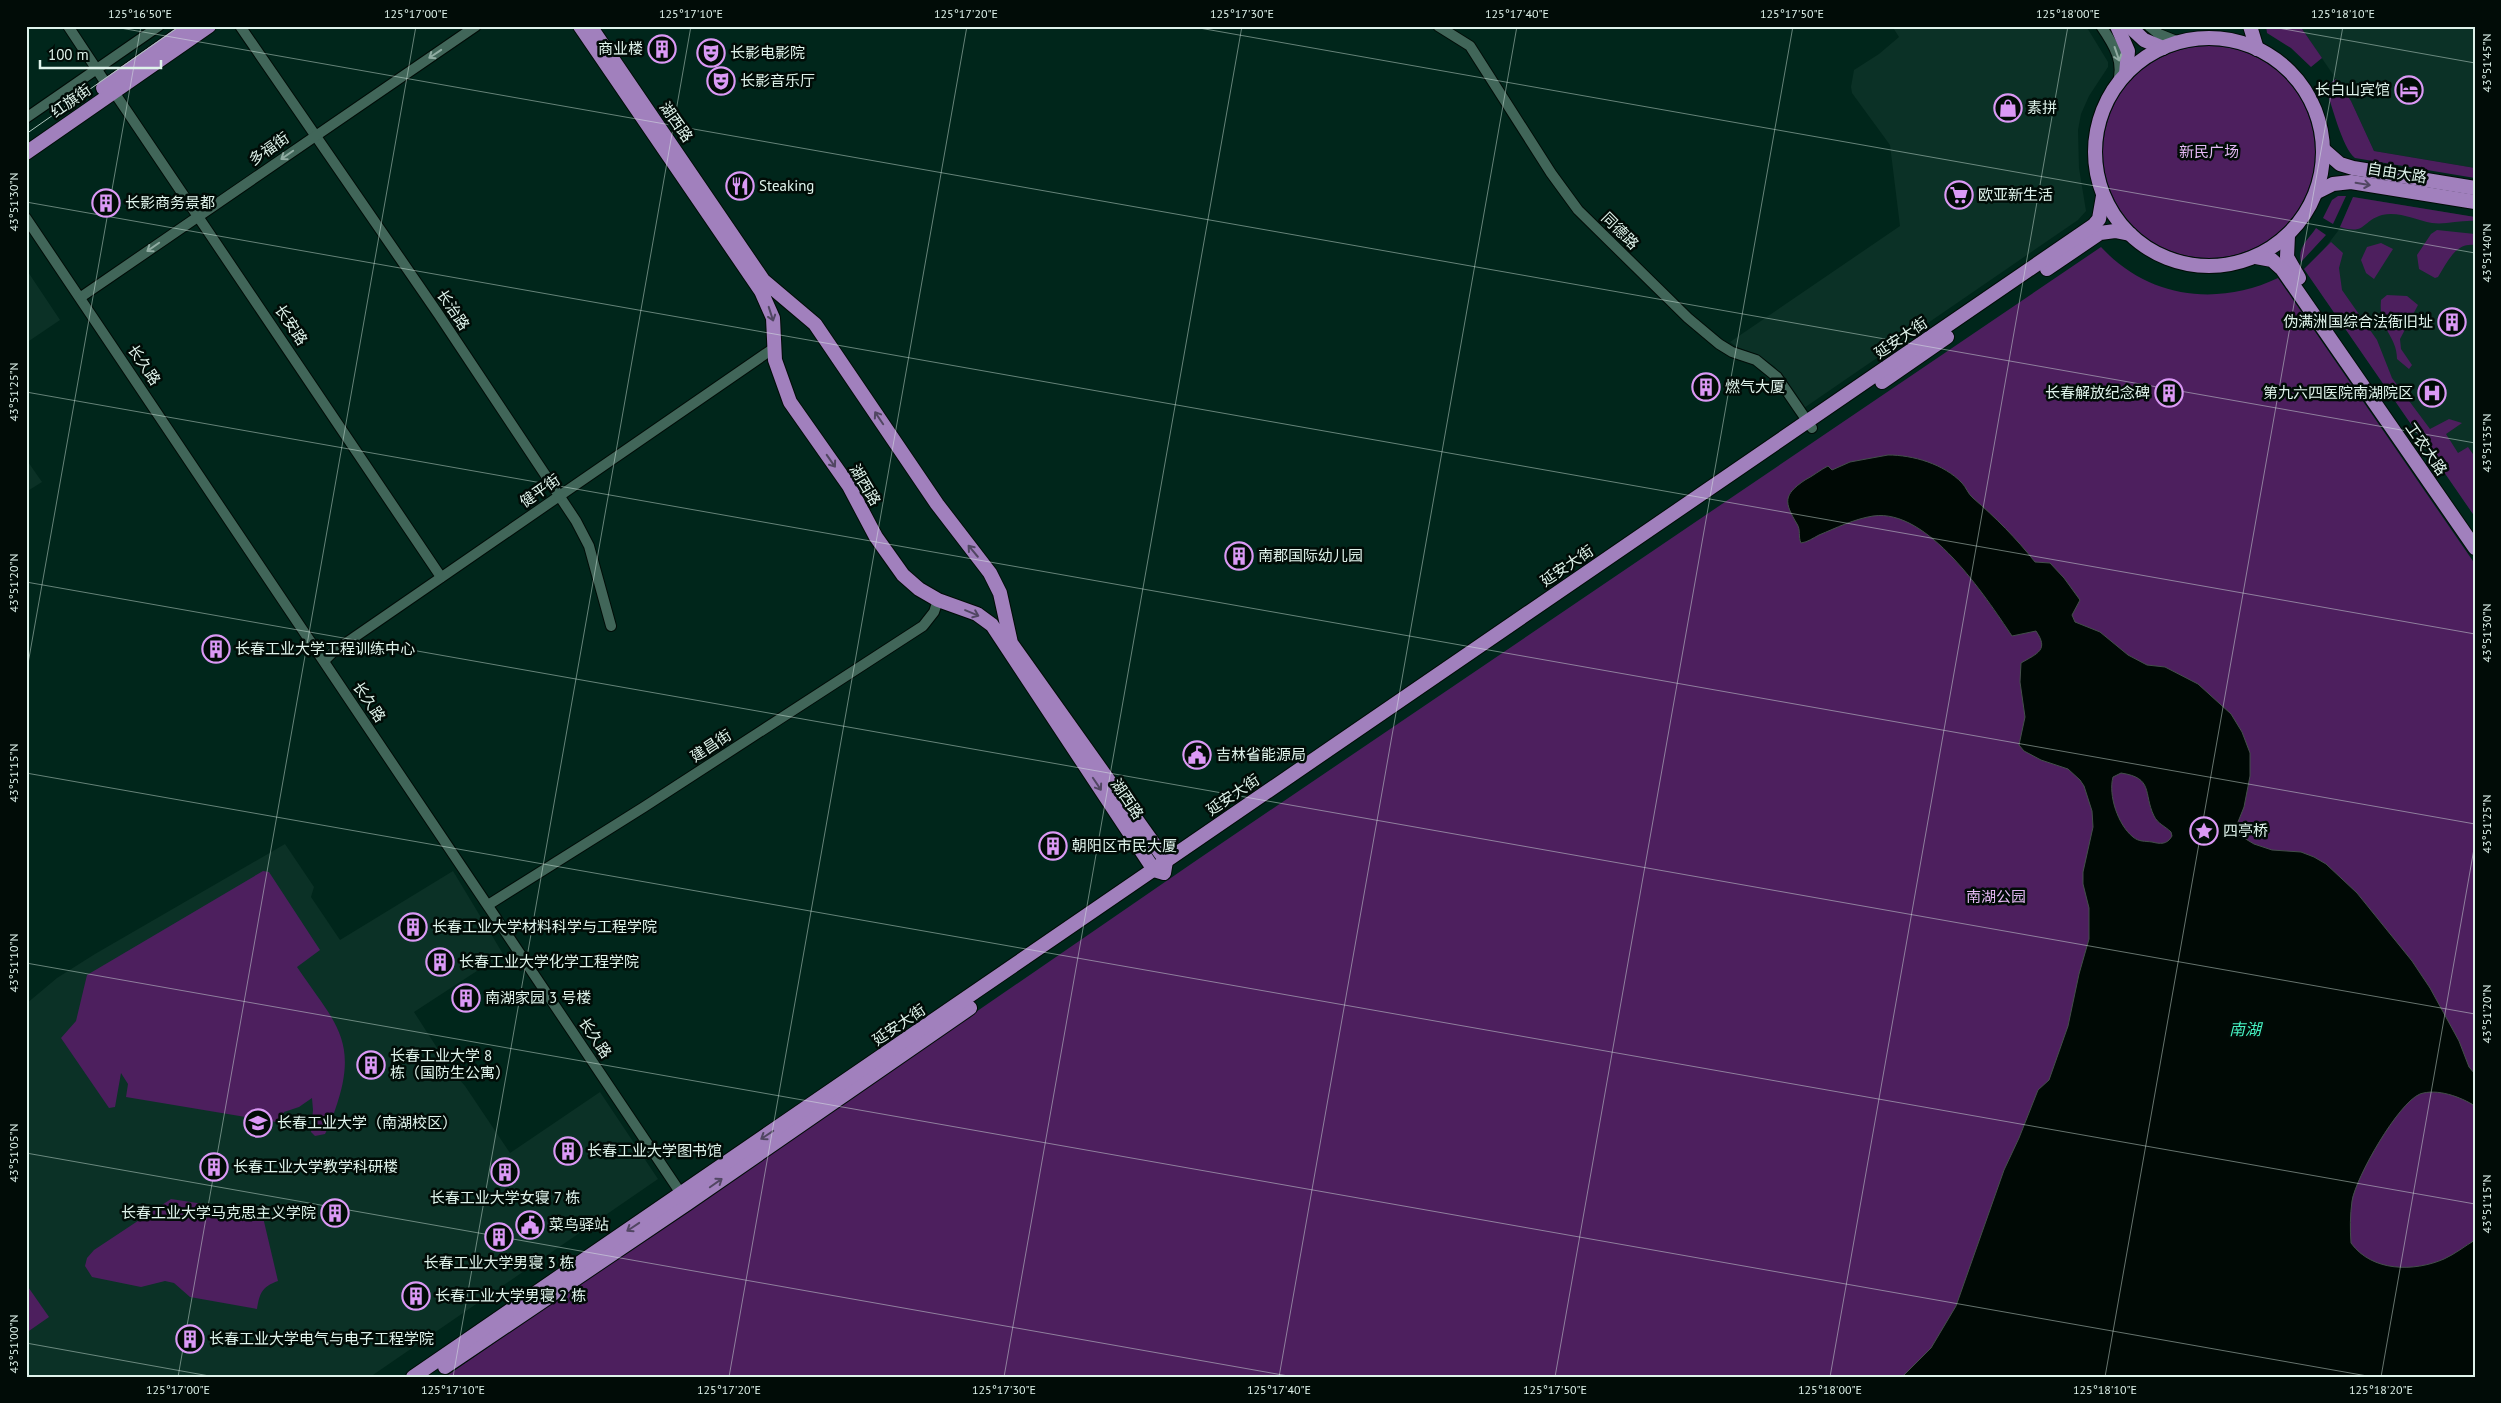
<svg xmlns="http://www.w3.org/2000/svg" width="2501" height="1403" viewBox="0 0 2501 1403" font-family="'PT Sans','Noto Sans SC',sans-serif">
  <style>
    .built { fill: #0b3126 }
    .green { fill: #4d1f5e }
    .water { fill: #000905; stroke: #434f4a; fill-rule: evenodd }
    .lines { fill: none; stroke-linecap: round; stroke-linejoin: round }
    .minor-casing { stroke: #000c07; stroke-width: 12 }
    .major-casing { stroke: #000c07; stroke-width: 16 }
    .minor { stroke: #416659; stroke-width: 10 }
    .major { stroke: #a180bd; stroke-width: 14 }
    .tram { stroke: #afc7be; stroke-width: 1 }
    .oneway { stroke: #90aca2 }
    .oneway2 { stroke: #514662 }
    .ticks { fill: none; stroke: #dff3eb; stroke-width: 1; stroke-opacity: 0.45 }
    .labels { text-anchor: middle; stroke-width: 5; stroke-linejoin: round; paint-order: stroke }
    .poi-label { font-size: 15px; fill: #dff3eb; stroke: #010c07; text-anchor: start }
    .street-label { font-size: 15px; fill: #dff3eb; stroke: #010c07 }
    .park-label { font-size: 15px; fill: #e4b9f4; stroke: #010c07 }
    .water-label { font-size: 16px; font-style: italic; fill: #47f4c4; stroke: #010c07 }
    .neatline { fill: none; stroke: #dff3eb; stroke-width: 2 }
    .ticks-label { font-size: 12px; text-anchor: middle; fill: #dff3eb }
  </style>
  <rect width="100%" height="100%" fill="#00261b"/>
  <g class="built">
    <path d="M1892,26H2086L2108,62V67L2089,96L2081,114L2078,130L2079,168L2086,211L2078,220L1804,408L1775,367L1758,355L1737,347L1730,342L1900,226L1890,145L1852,93L1851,87L1854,70L1879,54L1899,37Z"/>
    <path d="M2300,26H2475V168L2374,151L2351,101Z"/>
    <path d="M2353,197L2475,217V517L2304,269L2318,257L2338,231Z"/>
    <path d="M26,269L60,320L26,343Z"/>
    <path d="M26,459L42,482L26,492Z"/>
    <path d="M285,844L314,887L311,897L340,940L453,871L503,954L414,1012L452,1071L465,1086L510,1153L600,1092L658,1179L370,1377H26V1004L57,978L95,954Z"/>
  </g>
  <g class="green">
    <path d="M2266,26H2300L2322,58L2311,67L2291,48L2267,33Z"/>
    <circle cx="2209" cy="152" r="106"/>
    <path d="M2336,79L2351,101L2374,151L2475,168V178L2355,158C2342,148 2332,104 2325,87Z"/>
    <path d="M2338,196H2346L2333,224L2323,218L2332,200Z"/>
    <path d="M2353,197L2475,217V221C2461,220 2445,225 2432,223C2415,220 2399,211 2382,215C2360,222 2367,235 2340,227Z"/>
    <path d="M2316,228L2326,235L2301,262C2297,247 2309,239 2316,228Z"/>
    <path d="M2437,230L2475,234V245C2455,242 2447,263 2438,277L2435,278L2419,269L2417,255L2431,234Z"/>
    <path d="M2331,242L2343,253L2339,268L2342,290L2377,340L2392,378L2430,429L2449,419L2462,423L2446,434L2458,453L2468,447L2475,457V517L2304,269Z"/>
    <path d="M2381,243L2393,249L2374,279L2366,273L2361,260L2367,247Z"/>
    <path d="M2101,247C2148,298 2217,307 2278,278L2475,564V1377H445L1194,862Z"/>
    <path d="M2387,295L2407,296L2418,305L2400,339L2401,349L2412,365L2409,369L2397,359C2397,335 2378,330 2381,300Z"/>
    <path d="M263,871L269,872L320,950L297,967C334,1022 360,1040 335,1110C332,1119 329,1126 325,1134L315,1136L311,1132L313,1110L312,1098L299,1107L284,1112L282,1123L126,1097L128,1084L121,1073L115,1107L109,1108L61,1038L76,1021L87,975Z"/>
    <path d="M171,1199L262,1213L278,1281C262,1287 260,1292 257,1309L190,1297L174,1283L165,1281L141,1287L92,1277L85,1266L87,1258L94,1250Z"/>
    <path d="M26,1284L49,1317L26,1333Z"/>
  </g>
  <path class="water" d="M1888,455C1913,455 1944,464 1962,483C1966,487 1968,494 1973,498C1996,518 2016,538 2035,562L2050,563L2064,578L2080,600L2072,615L2075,622L2100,632L2128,655L2147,665L2165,667L2198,684L2231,714L2242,732L2250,753V776L2244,807L2238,822L2236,830L2239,835L2254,844L2272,850L2301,852L2314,857L2326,864L2357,893L2412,961L2430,988L2459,1041L2469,1067L2475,1074V1106C2461,1097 2437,1088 2420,1094C2398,1103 2356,1177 2352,1201C2350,1215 2350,1230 2351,1243C2372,1272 2414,1272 2444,1259C2455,1254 2465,1246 2475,1240V1377H1902L1931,1348L1956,1306L2004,1170L2019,1138L2038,1090L2049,1080L2068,1026L2079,974L2089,939V908L2083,884V872L2093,827L2092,811L2084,786L2080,780L2068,769L2041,760L2024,751L2019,745L2025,717L2020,682L2021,663C2038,653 2049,650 2036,631L2012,636C1985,596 1928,508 1873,516C1854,519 1836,528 1819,535C1813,538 1808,542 1801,543C1798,537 1801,530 1797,524C1784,502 1783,495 1805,480C1813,476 1820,470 1828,466L1832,470L1850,462ZM2121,773C2154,778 2143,793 2154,816C2158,824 2165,826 2171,832L2172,836C2167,845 2160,844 2152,842C2145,841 2139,842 2133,837C2118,825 2108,795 2113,777Z"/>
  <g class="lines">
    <g class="minor-casing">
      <g id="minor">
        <path d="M68,26L107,85"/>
        <path d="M240,26L439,315L576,521L589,546L611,626"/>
        <path d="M1438,26L1470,46L1551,173L1578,210L1688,318L1719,344L1732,352L1756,360L1777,377L1812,428"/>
        <path d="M2101,26C2114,45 2125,62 2117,85"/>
        <path d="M2149,26L2159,34L2179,42"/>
        <path d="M114,92L441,577"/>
        <path d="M26,118L159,26"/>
        <path d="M26,218L684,1198"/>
        <path d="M81,297L476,26"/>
        <path d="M324,661L333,652L774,348"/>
        <path d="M488,905L644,807L923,626L934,612L938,600"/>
      </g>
    </g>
    <g class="major-casing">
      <g id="major">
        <path d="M580,26L761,291L773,318L775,360L790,402L849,486L876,537L903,575L919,589L938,600L977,614L992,625L1154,870L1164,873L1166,861L1011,643L1000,593L990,573L937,504L815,324L763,280L590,26"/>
        <path d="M2117,26L2128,51L2126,74"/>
        <path d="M2129,26L2144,40L2163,48"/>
        <path d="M2250,26L2257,49"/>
        <circle cx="2209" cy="152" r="114"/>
        <path d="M103,88L191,26"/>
        <path d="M2324,150L2340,164L2353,168L2475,188"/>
        <path d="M26,153L209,26"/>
        <path d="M2317,192L2333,184L2351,182L2475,202"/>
        <path d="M2288,235L2287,257L2299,278"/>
        <path d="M2256,257L2272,260L2282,269L2475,548"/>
        <path d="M2047,269L2100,233L2115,231L2130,234"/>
        <path d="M1882,382L1947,337"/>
        <path d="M445,1367L688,1203L970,1008"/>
        <path d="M413,1377L2094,225L2099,219L2103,196"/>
      </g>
    </g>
    <use href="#minor" class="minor"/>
    <use href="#major" class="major"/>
    <path class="tram" d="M26,134L180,26"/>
  </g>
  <defs><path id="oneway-shaft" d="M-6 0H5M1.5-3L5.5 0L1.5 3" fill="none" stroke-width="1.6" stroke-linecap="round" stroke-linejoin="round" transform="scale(1.25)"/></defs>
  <g class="oneway">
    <use href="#oneway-shaft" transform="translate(435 54) rotate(146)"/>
    <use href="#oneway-shaft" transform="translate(2117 54) rotate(71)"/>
    <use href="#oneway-shaft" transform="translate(287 155) rotate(145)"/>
    <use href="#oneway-shaft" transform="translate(153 247) rotate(145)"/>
  </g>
  <g class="oneway2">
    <use href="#oneway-shaft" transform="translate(2363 184) rotate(9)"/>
    <use href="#oneway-shaft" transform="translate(771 314) rotate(72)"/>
    <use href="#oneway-shaft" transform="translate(879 418) rotate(-124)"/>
    <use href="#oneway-shaft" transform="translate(831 461) rotate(55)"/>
    <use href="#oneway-shaft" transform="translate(973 551) rotate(-130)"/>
    <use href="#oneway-shaft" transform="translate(972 613) rotate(23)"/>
    <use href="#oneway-shaft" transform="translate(1097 784) rotate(56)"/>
    <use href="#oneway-shaft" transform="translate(767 1135) rotate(146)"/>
    <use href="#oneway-shaft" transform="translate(716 1183) rotate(-35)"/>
    <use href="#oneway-shaft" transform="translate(633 1227) rotate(146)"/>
  </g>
  <path class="ticks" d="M109,26L2475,443M1188,26L2475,253M2267,26L2475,63M26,202L2475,634M26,392L2475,824M26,582L2475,1014M26,675L141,26M26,773L2475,1204M26,963L2373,1377M26,1153L1294,1377M26,1343L215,1377M178,1377L416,26M453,1377L691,26M729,1377L967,26M1004,1377L1242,26M1279,1377L1517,26M1555,1377L1793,26M1830,1377L2068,26M2105,1377L2343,26M2381,1377L2475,843"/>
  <defs>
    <g id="building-ring" transform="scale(1.4375)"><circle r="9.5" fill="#010c07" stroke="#db99f5" stroke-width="1.5"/><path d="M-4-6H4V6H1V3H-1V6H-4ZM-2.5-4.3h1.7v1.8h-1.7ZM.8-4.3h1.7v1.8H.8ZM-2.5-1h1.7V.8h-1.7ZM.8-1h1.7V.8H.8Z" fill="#db99f5"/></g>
    <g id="theatre-ring" transform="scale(1.4375)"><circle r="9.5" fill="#010c07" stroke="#db99f5" stroke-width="1.5"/><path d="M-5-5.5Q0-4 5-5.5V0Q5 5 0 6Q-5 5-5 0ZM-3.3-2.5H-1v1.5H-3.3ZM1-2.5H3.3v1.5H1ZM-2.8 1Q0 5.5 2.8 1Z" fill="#db99f5"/></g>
    <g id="hotel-ring" transform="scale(1.4375)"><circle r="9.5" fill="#010c07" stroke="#db99f5" stroke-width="1.5"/><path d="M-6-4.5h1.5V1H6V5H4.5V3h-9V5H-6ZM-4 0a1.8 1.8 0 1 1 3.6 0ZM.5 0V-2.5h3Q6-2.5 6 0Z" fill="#db99f5"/></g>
    <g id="shop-ring" transform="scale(1.4375)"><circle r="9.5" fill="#010c07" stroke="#db99f5" stroke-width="1.5"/><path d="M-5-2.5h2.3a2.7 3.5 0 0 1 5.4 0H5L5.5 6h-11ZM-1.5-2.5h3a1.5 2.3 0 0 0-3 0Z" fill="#db99f5"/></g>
    <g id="restaurant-ring" transform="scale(1.4375)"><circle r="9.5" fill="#010c07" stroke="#db99f5" stroke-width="1.5"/><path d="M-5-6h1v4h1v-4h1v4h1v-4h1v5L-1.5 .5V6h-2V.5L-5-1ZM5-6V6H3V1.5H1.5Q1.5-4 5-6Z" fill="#db99f5"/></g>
    <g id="supermarket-ring" transform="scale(1.4375)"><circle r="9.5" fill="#010c07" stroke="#db99f5" stroke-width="1.5"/><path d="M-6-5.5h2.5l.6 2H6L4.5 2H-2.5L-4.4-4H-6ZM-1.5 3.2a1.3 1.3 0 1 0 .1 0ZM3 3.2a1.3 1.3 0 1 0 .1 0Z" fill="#db99f5"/></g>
    <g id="hospital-ring" transform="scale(1.4375)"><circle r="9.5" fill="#010c07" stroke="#db99f5" stroke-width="1.5"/><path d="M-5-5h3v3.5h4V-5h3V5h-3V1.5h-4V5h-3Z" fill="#db99f5"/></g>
    <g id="civic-ring" transform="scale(1.4375)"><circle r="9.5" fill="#010c07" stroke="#db99f5" stroke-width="1.5"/><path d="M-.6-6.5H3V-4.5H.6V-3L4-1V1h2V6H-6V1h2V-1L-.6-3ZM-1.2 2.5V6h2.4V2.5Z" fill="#db99f5"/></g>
    <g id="sight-ring" transform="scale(1.4375)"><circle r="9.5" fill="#010c07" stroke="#db99f5" stroke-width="1.5"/><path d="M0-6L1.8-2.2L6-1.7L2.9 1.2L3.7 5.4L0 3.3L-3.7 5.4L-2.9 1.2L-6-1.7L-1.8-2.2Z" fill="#db99f5"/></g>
    <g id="university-ring" transform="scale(1.4375)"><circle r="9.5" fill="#010c07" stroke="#db99f5" stroke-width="1.5"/><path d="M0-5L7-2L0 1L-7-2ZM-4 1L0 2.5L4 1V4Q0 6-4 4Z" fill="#db99f5"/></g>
  </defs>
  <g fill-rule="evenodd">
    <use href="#building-ring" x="662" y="49"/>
    <use href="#theatre-ring" x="711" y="53"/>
    <use href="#theatre-ring" x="721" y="81"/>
    <use href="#hotel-ring" x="2409" y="90"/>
    <use href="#shop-ring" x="2008" y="108"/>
    <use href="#restaurant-ring" x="740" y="186"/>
    <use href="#supermarket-ring" x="1959" y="195"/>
    <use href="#building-ring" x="106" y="203"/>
    <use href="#building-ring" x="2452" y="322"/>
    <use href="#building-ring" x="1706" y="387"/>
    <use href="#building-ring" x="2169" y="393"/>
    <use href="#hospital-ring" x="2432" y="393"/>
    <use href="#building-ring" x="1239" y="556"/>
    <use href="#building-ring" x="216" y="649"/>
    <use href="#civic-ring" x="1197" y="755"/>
    <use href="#sight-ring" x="2204" y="831"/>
    <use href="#building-ring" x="1053" y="846"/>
    <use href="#building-ring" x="413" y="927"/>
    <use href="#building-ring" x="440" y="962"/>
    <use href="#building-ring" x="466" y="998"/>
    <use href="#building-ring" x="371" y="1065"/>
    <use href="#university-ring" x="258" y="1123"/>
    <use href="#building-ring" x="568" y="1151"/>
    <use href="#building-ring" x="214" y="1167"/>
    <use href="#building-ring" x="505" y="1172"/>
    <use href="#building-ring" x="335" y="1213"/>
    <use href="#civic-ring" x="530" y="1225"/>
    <use href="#building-ring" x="499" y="1237"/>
    <use href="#building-ring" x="416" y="1296"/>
    <use href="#building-ring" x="190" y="1339"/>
  </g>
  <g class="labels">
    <g class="poi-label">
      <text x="643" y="54" text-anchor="end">商业楼</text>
      <text x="730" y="58">长影电影院</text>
      <text x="740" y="86">长影音乐厅</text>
      <text x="2390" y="95" text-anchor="end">长白山宾馆</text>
      <text x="2027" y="113">素拼</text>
      <text x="759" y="191">Steaking</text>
      <text x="1978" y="200">欧亚新生活</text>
      <text x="125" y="208">长影商务景都</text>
      <text x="2433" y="327" text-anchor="end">伪满洲国综合法衙旧址</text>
      <text x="1725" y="392">燃气大厦</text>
      <text x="2150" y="398" text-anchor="end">长春解放纪念碑</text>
      <text x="2413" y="398" text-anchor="end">第九六四医院南湖院区</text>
      <text x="1258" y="561">南郡国际幼儿园</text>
      <text x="235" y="654">长春工业大学工程训练中心</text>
      <text x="1216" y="760">吉林省能源局</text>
      <text x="2223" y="836">四亭桥</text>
      <text x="1072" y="851">朝阳区市民大厦</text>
      <text x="432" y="932">长春工业大学材料科学与工程学院</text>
      <text x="459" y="967">长春工业大学化学工程学院</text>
      <text x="485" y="1003">南湖家园 3 号楼</text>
      <text x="390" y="1061">长春工业大学 8<tspan x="390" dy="17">栋（国防生公寓）</tspan></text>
      <text x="277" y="1128">长春工业大学（南湖校区）</text>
      <text x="587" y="1156">长春工业大学图书馆</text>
      <text x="233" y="1172">长春工业大学教学科研楼</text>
      <text x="505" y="1203" text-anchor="middle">长春工业大学女寝 7 栋</text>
      <text x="316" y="1218" text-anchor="end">长春工业大学马克思主义学院</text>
      <text x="549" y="1230">菜鸟驿站</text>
      <text x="499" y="1268" text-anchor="middle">长春工业大学男寝 3 栋</text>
      <text x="435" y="1301">长春工业大学男寝 2 栋</text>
      <text x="209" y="1344">长春工业大学电气与电子工程学院</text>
    </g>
    <g class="street-label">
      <text transform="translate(71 101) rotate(-35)" y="5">红旗街</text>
      <text transform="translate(676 122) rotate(55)" y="5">湖西路</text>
      <text transform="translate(269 149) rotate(-35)" y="5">多福街</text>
      <text transform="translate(2397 173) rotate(9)" y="5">自由大路</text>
      <text transform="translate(1620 231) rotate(45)" y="5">同德路</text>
      <text transform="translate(453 310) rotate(56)" y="5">长治路</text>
      <text transform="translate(291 325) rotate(56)" y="5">长安路</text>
      <text transform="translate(1901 338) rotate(-34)" y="5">延安大街</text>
      <text transform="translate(144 365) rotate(56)" y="5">长久路</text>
      <text transform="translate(2426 449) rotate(55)" y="5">工农大路</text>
      <text transform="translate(865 485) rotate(59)" y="5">湖西路</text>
      <text transform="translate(540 491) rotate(-35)" y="5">健平街</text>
      <text transform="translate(1567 566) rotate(-34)" y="5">延安大街</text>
      <text transform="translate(369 702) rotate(56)" y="5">长久路</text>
      <text transform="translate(711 746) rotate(-33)" y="5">建昌街</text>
      <text transform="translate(1233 795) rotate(-34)" y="5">延安大街</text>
      <text transform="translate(1127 799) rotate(56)" y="5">湖西路</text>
      <text transform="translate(899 1025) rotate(-34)" y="5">延安大街</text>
      <text transform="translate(595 1038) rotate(56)" y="5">长久路</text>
    </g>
    <g class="park-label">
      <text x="2209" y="157">新民广场</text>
      <text x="1996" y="902">南湖公园</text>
    </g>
    <g class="water-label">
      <text x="2245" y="1035">南湖</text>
    </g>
  </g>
  <rect width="2501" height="1403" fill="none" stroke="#010c07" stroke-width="55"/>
  <path d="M40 60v8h121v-8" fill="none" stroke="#dff3eb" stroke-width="2.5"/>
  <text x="48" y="60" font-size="15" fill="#dff3eb" stroke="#010c07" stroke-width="4" paint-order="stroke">100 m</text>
  <rect x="28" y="28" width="2446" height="1348" class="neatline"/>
  <g class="ticks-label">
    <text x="140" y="18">125°16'50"E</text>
    <text x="416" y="18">125°17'00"E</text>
    <text x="691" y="18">125°17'10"E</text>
    <text x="966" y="18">125°17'20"E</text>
    <text x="1242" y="18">125°17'30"E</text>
    <text x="1517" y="18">125°17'40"E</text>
    <text x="1792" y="18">125°17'50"E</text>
    <text x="2068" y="18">125°18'00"E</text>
    <text x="2343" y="18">125°18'10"E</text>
    <text transform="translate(2487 63) rotate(-90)" y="4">43°51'45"N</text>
    <text transform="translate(14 202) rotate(-90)" y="4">43°51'30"N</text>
    <text transform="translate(2487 253) rotate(-90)" y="4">43°51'40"N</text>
    <text transform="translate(14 392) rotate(-90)" y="4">43°51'25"N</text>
    <text transform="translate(2487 443) rotate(-90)" y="4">43°51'35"N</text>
    <text transform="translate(14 583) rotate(-90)" y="4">43°51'20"N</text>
    <text transform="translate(2487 633) rotate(-90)" y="4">43°51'30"N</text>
    <text transform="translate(14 773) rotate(-90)" y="4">43°51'15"N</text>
    <text transform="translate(2487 824) rotate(-90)" y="4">43°51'25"N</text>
    <text transform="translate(14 963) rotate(-90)" y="4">43°51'10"N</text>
    <text transform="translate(2487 1014) rotate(-90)" y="4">43°51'20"N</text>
    <text transform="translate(14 1153) rotate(-90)" y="4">43°51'05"N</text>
    <text transform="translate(2487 1204) rotate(-90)" y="4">43°51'15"N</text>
    <text transform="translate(14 1344) rotate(-90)" y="4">43°51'00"N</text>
    <text x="178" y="1394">125°17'00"E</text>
    <text x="453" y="1394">125°17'10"E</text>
    <text x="729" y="1394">125°17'20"E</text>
    <text x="1004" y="1394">125°17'30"E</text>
    <text x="1279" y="1394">125°17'40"E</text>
    <text x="1555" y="1394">125°17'50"E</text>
    <text x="1830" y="1394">125°18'00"E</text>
    <text x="2105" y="1394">125°18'10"E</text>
    <text x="2381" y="1394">125°18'20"E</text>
  </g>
</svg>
